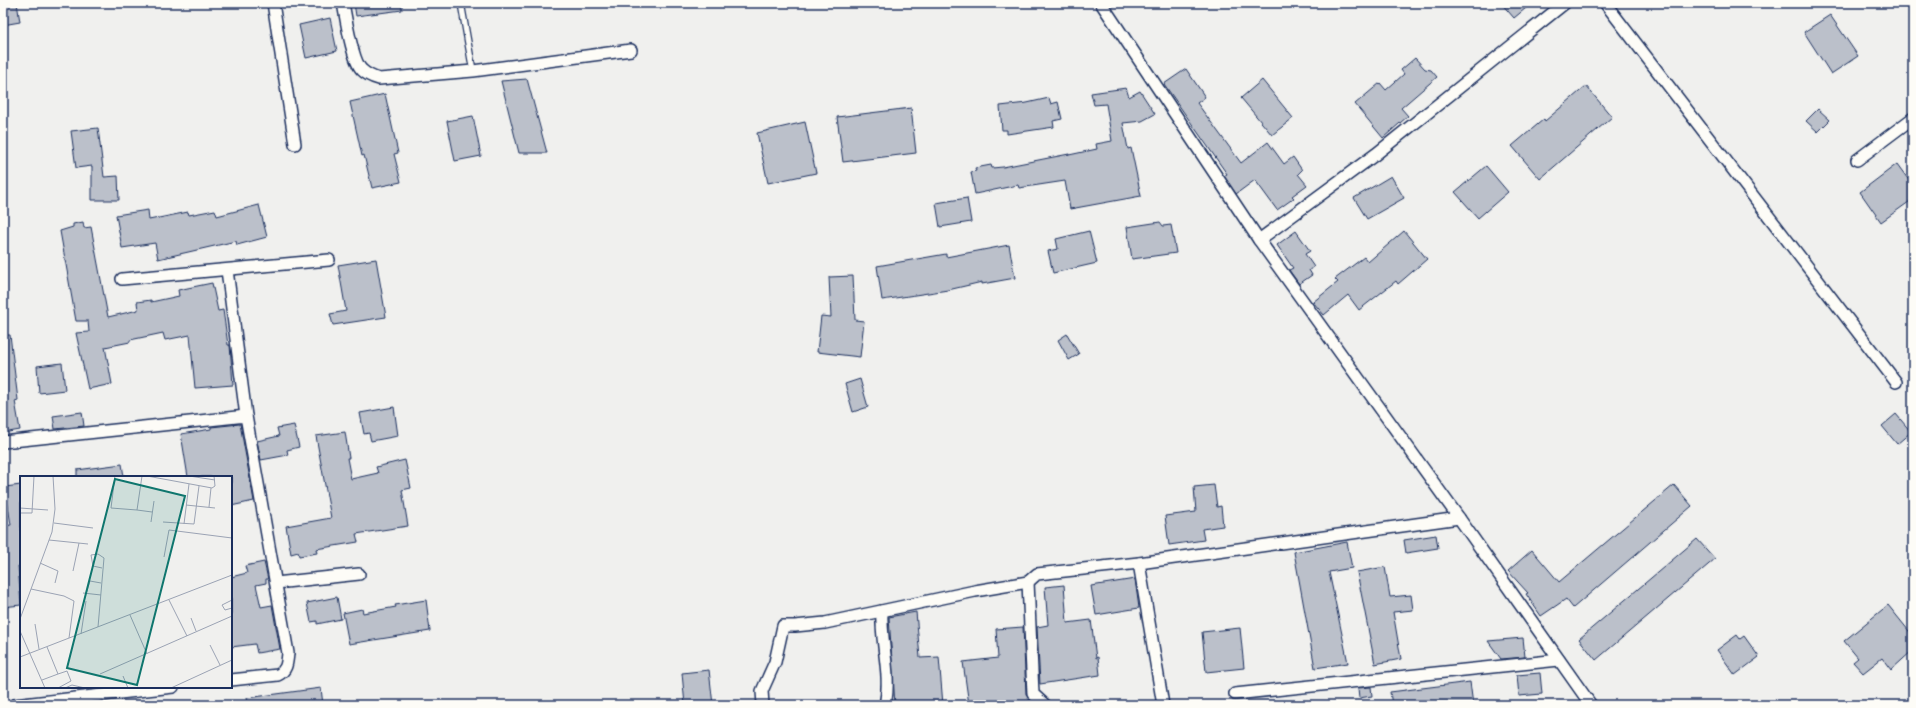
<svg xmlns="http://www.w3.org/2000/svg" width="1916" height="708" viewBox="0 0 1916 708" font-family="Pangolin,sans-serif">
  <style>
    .building { fill: #bbc0ca; stroke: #1b2f5e }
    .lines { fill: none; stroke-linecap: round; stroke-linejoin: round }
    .lane-casing { stroke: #1b2f5e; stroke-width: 8 }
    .street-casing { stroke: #1b2f5e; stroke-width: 14 }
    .lane { stroke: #fdfcf7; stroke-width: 5.5 }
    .street { stroke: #fdfcf7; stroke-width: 11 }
    .inset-road { fill: none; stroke: #9ba3b4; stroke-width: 1 }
    .view { fill: #0f766e; fill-opacity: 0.15; stroke: #0f766e; stroke-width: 2 }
    .inset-edge { fill: none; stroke: #1b2f5e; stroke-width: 2 }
  </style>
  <rect width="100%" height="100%" fill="#f0f0ee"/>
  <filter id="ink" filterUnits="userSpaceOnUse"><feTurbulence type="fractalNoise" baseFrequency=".025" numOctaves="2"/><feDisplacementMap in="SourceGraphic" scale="8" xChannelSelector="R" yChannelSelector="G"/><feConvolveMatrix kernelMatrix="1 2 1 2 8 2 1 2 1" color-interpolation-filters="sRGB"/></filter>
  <g filter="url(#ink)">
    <g class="building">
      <path d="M3,3H17L20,22L3,25Z"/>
      <path d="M354,3H402V10L356,16Z"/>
      <path d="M1501,3H1532L1514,18Z"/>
      <path d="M1830,15L1858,56L1831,74L1804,32Z"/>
      <path d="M330,18L337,51L306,58L299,25Z"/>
      <path d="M1415,58L1425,69L1431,70L1437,77L1401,108L1408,116L1383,138L1355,104L1380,83L1386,90L1404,74L1401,70Z"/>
      <path d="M1186,69L1205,97L1197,103L1241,163L1268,142L1284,164L1293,157L1302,170L1298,174L1307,185L1292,196L1294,198L1277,210L1255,180L1236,194L1224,176L1227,174L1164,84Z"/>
      <path d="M527,79L547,153H519L501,81Z"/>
      <path d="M1262,80L1293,118L1272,135L1241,98Z"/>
      <path d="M1586,86L1612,117L1540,179L1512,146L1544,119L1545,121Z"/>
      <path d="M1126,88L1129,97L1140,91L1155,114L1142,121L1123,123L1128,149L1131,148L1141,196L1070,209L1065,181L1019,188L1018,185L975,194L971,172L976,171L975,168L991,165L992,168L1003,167L1069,154V155L1097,149L1096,144L1112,141L1106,104L1094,105L1091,93Z"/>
      <path d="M385,94L398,153L394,154L401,182L372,188L364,155L362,156L350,102Z"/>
      <path d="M1049,98L1051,104L1058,102L1062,119L1053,121L1054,127L1007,134V130H1002L1000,106L1027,103Z"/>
      <path d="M911,108L916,153L843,162L837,117Z"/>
      <path d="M1818,109L1830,120L1818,132L1806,121Z"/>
      <path d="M473,116L481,156L455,161L447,121Z"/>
      <path d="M805,122L816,173L768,183L757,133Z"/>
      <path d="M98,128L104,177L118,176L119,200H92V166L76,168L71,131Z"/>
      <path d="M1897,164L1913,186V199L1881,222L1860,192Z"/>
      <path d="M1486,166L1508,192L1478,218L1455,192Z"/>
      <path d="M1391,176L1404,198L1367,219L1354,198Z"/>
      <path d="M967,198L971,222L940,227L936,203Z"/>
      <path d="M259,205L267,237L237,245L236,241L158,259L155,243L122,248L116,215L148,210L149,220L188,212L189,215L215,210L217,216Z"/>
      <path d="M83,222L84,228L91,227L108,317L138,310L137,302L151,300V302L179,296L178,290L212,283L218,311L223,310L228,345H230L233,385L195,388L190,335L165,340L163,333L130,340V342L105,347L112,384L88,389L76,333L89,332L88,321H76L60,231L73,227V224Z"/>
      <path d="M1160,222L1163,226L1171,225L1176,253L1132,259L1127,227Z"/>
      <path d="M1089,231L1097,263L1053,273L1048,251L1058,249L1056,239Z"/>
      <path d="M1296,231L1310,251L1305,254L1314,267L1309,270L1312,275L1299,284L1289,270L1293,268L1277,245Z"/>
      <path d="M1404,231L1427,259L1398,284L1396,281L1359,310L1348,295L1324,315L1313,302L1338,282L1335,279L1364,257L1368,262Z"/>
      <path d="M1009,245L1015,278L982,284V282L948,290L882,300L877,266L946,254V257Z"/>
      <path d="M376,259L386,317L333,325L330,314L346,311L338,265Z"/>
      <path d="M853,276L855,320L864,321L860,357L817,352L821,316L831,317L829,277Z"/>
      <path d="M1067,334L1079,354L1069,360L1058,340Z"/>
      <path d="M3,335H10L18,400L15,401L20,430L3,433Z"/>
      <path d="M62,363L65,390L39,393L37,366Z"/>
      <path d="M860,379L868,407L853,412L845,384Z"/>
      <path d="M394,407L398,436L371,441L369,433L364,434L360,413Z"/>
      <path d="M82,412L84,426L55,429L53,416Z"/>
      <path d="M1896,414L1911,432L1897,444L1882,426Z"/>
      <path d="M240,424L254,501L231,506V477H188L181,434L211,429V427Z"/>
      <path d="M294,425L299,447L287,450L288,455L261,460L257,441L279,436L277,428Z"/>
      <path d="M345,432L349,458H347L351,479L378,473L376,467L405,460L411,488L402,490L408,526L356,534L358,542L316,549L317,553L299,556L298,552L291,554L286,526L331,518L316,436Z"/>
      <path d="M122,464L124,477H77V470Z"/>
      <path d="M21,485V566H18L21,605L3,607V526L11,525L5,487Z"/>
      <path d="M1214,485L1217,507L1221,506L1223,526L1202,529L1204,540L1169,545L1165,516L1196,512L1194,487Z"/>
      <path d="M1674,485L1692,506L1573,608L1566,599L1541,616L1526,594L1528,593L1508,571L1532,550L1559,582Z"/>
      <path d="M1436,535L1438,548L1406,553L1404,540Z"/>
      <path d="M1697,539L1715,559L1596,660L1579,639Z"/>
      <path d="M1347,542L1352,568L1329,572L1348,663L1315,668L1294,552Z"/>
      <path d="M264,562L268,579H266V583L256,585L261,607L272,605L280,649L257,653L255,644L231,647V577L247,573L245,566Z"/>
      <path d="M1385,567L1390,597L1411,595L1413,610L1393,612L1401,659L1375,664L1357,572Z"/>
      <path d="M1135,579L1139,608L1096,615L1091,586Z"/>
      <path d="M1064,585L1067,623L1091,620L1096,658L1098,657L1100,675L1040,684L1037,627L1048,625L1045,587Z"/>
      <path d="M337,597L341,619L317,624V621L311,622L307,603Z"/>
      <path d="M426,600L430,631L349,644L343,613L362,609L363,613L396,607L395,605Z"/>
      <path d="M1888,605L1913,636V650L1891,670L1882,658L1863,673L1853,662L1858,658L1844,641Z"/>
      <path d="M916,612L920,658L939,657L943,705H895L889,617Z"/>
      <path d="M1023,627L1026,694L1033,703L969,705L963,662L998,658L996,629Z"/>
      <path d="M1240,628L1244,668L1206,672L1202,632Z"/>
      <path d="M1737,635L1740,639L1744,636L1759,657L1735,675L1717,650Z"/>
      <path d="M1523,638L1525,657L1501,659L1488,641Z"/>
      <path d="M709,670L713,705H685L682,673Z"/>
      <path d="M1540,673L1542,694L1519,696L1517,675Z"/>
      <path d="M1470,682L1473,705H1392L1390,692Z"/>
      <path d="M1371,687L1372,696L1359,698L1358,688Z"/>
      <path d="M321,688L323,705H248L247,698Z"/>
    </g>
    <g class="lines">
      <g class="lane-casing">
        <path id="lane" d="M461,3L473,71"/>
      </g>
      <g class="street-casing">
        <g id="street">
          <path d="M273,3L295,144"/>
          <path d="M343,3C346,18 352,61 362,70C367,75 372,77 379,79L473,71L631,50"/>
          <path d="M1101,3L1259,240L1459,518L1591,705"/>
          <path d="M1605,3L1896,382"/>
          <path d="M1857,160L1913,118"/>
          <path d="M1259,240L1376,154L1565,3"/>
          <path d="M227,270L246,416"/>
          <path d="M122,279L329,260"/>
          <path d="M3,442L246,416L288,653C287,663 287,670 278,675L231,680"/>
          <path d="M1139,563L1163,705"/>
          <path d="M1028,582L1033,694L1045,705"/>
          <path d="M276,583L359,574"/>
          <path d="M882,611C880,642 892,674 885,705"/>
          <path d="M1235,694L1559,660"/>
          <path d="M14,705L173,687"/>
          <path d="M763,705L762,691L775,662L783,626H795L825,623L975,591L1028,582L1037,574L1139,563L1459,518"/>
        </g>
      </g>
      <use href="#lane" class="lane"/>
      <use href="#street" class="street"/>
    </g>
  </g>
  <g transform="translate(20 476)">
    <rect width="212" height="212" fill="#f0f0ee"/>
    <path class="inset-road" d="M95,0L91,32L117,34L122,0M127,0L192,12L195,10L194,0M169,0L195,4M166,29L195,32M189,31L191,12M0,32L28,34M117,34L132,36M0,37H12L14,0M131,46L134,25M143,46L174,48L179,10M34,47L73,52M164,48L169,8M29,64L68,68M144,81L149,54L212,62M20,87L38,95L35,107M53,95L59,67M11,113L44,120L54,125L49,162M63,117L81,119M66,118L70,105L81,107M149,124L167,160M212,124L202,129L205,134L212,132M110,139L127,178M171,142L176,155M0,143L32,56L35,33L33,0M15,148L19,173M78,151L84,82L78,78L71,79L73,90L82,92M0,155L25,212M61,158L66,125M190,169L200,189M0,181L212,99M80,198L212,140M103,200L108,212M22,204L38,198L27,171M38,212L51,205L47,195L38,198M45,212L52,209L65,212M151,212L212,184"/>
    <path class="view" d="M95,3L165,20L117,209L47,192Z"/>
    <rect width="212" height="212" class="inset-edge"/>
  </g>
  <rect width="1916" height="708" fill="none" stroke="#fdfcf7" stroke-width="16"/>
  <rect x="8" y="8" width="1900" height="692" fill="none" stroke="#1b2f5e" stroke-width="1.5" filter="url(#ink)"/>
</svg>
